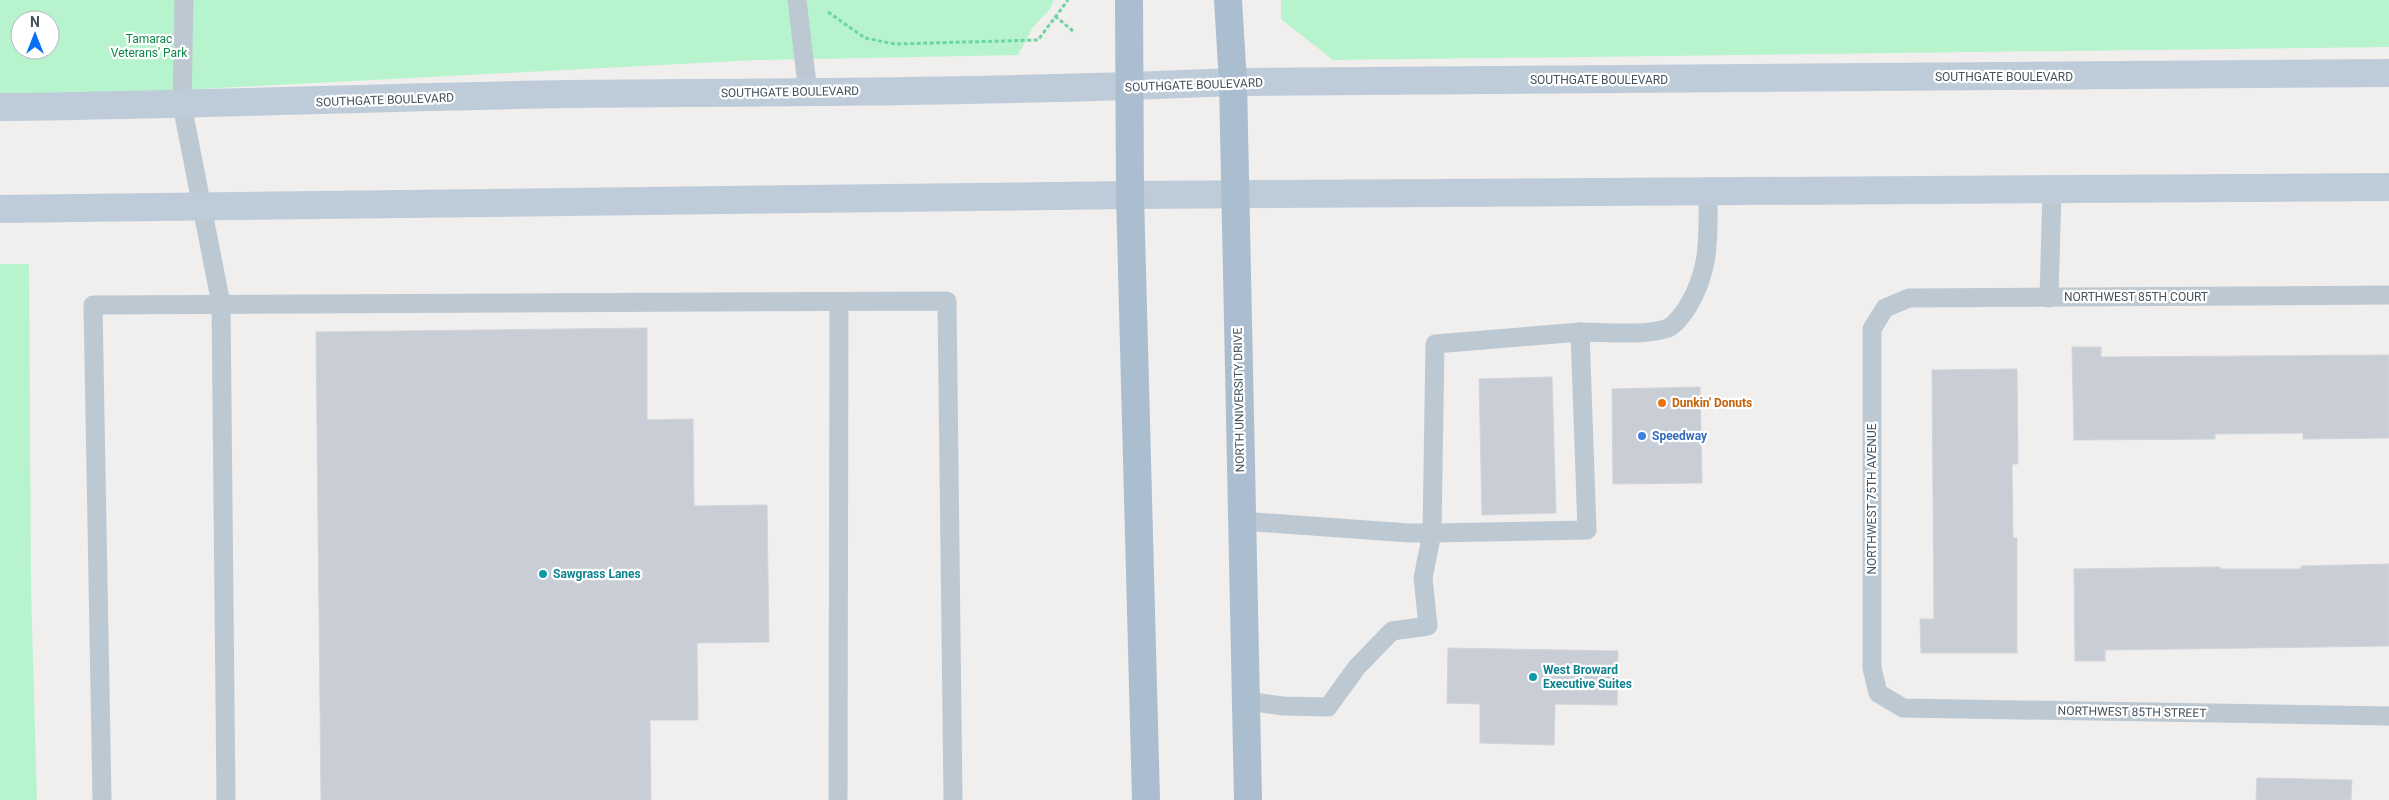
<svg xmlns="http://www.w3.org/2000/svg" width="2389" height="800" viewBox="0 0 2389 800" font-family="Roboto,sans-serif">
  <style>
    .green { fill: #b7f4ce; fill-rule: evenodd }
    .building { fill: #c9cdd5; stroke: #d1d4db }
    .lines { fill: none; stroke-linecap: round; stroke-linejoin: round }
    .path { stroke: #6bd6a0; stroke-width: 3; stroke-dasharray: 4 2.5; stroke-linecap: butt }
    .lane { stroke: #bdc9d2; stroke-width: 19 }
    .secondary { stroke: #beccda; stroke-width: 28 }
    .primary { stroke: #aabed0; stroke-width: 28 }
    .food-dot { fill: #e8710a; stroke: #fff; stroke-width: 2 }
    .shop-dot { fill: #3f7fe0; stroke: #fff; stroke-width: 2 }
    .culture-dot { fill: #0f9aa8; stroke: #fff; stroke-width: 2 }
    .labels { text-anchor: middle; stroke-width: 4.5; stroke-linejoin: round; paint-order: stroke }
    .park-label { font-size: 12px; fill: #0c8749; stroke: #fff }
    .street-label { font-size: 12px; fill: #44525e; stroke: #fff }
    .food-label { font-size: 12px; font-weight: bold; fill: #c56008; stroke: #fff; text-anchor: start }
    .shop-label { font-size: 12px; font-weight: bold; fill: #366cbe; stroke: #fff; text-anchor: start }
    .culture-label { font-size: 12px; font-weight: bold; fill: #0d838f; stroke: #fff; text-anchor: start }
  </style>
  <rect width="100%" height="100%" fill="#f1eeee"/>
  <g class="green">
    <path d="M0,0H1054L1050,9L1033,27L1018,55L757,60L104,94H0ZM20,20H50V50H20Z"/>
    <path d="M1281,0H2389V47L1333,60L1281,19Z"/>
    <path d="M0,264H29L31,591L37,800H0Z"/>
  </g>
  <g class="building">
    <path d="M647,328V420L693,419L694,506L767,505L769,642L697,643L698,720H650L651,800H321L316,332Z"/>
    <path d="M2072,347H2101V357L2389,355V438L2303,439V433L2215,434V439L2074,440Z"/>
    <path d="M2017,369L2018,464H2012L2013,538H2017V653H1921L1920,619H1934L1932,370Z"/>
    <path d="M1552,377L1556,513L1482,515L1479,379Z"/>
    <path d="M1700,387L1702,483L1613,484L1612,389Z"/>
    <path d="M2389,564V646L2105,650V661H2075L2074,569L2220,567V569H2301V566Z"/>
    <path d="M1448,648L1618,651L1617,705L1555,704L1554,745L1480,743V704L1447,703Z"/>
    <path d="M2257,778L2352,780L2351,800H2256Z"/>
  </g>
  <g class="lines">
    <g class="path">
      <path d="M828,12L865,38L895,44L1038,40L1068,0"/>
      <path d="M1055,16L1073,31"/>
    </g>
    <g class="lane">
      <path d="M184,0L182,105L221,304L226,800"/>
      <path d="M797,0L808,93"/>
      <path d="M2389,295L1909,298L1885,308L1872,329V668L1878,693L1903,708L2389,716"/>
      <path d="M2049,298L2052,191"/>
      <path d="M1580,332C1605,332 1641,336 1665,329C1674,327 1682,315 1687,308C1711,269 1708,237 1708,193"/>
      <path d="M1242,521L1409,533H1432L1587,530L1580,332L1435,344L1432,533L1423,578L1428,626L1392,631L1357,667L1328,707L1283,706L1246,701"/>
      <path d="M102,800L93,305L947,301L953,800"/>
      <path d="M838,800L839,303"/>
    </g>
    <g class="secondary">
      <path d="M0,107C190,105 380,97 570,94C791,92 1012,92 1233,82L2389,73"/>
      <path d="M0,209L1130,195L2389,187"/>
    </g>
    <g class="primary">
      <path d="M1129,0L1130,195L1146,800"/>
      <path d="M1228,0L1233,82L1248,800"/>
    </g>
  </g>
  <circle class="food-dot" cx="1662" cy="403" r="5"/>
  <circle class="shop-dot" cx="1642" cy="436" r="5"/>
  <g class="culture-dot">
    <circle cx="543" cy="574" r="5"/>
    <circle cx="1533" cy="677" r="5"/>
  </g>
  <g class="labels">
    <g class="park-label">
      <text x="149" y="43">Tamarac<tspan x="149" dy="14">Veterans' Park</tspan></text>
    </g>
    <g class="street-label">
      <text x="2004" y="81">SOUTHGATE BOULEVARD</text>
      <text x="1599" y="84">SOUTHGATE BOULEVARD</text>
      <text transform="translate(1194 85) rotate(-2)" y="4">SOUTHGATE BOULEVARD</text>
      <text transform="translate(790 92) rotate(-1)" y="4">SOUTHGATE BOULEVARD</text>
      <text transform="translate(385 100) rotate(-2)" y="4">SOUTHGATE BOULEVARD</text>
      <text x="2136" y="301">NORTHWEST 85TH COURT</text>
      <text transform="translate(1239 400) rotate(-91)" y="4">NORTH UNIVERSITY DRIVE</text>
      <text transform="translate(1872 499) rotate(-90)" y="4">NORTHWEST 75TH AVENUE</text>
      <text transform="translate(2132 712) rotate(1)" y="4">NORTHWEST 85TH STREET</text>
    </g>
    <g class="food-label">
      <text x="1672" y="407">Dunkin' Donuts</text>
    </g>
    <g class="shop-label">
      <text x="1652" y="440">Speedway</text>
    </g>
    <g class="culture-label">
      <text x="553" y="578">Sawgrass Lanes</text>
      <text x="1543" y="674">West Broward<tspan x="1543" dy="14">Executive Suites</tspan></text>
    </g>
  </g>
  <g transform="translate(35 35)"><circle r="24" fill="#ffffff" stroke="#b4babf"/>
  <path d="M0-4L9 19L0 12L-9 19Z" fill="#0570f4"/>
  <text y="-8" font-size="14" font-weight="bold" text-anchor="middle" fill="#44525e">N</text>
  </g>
</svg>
